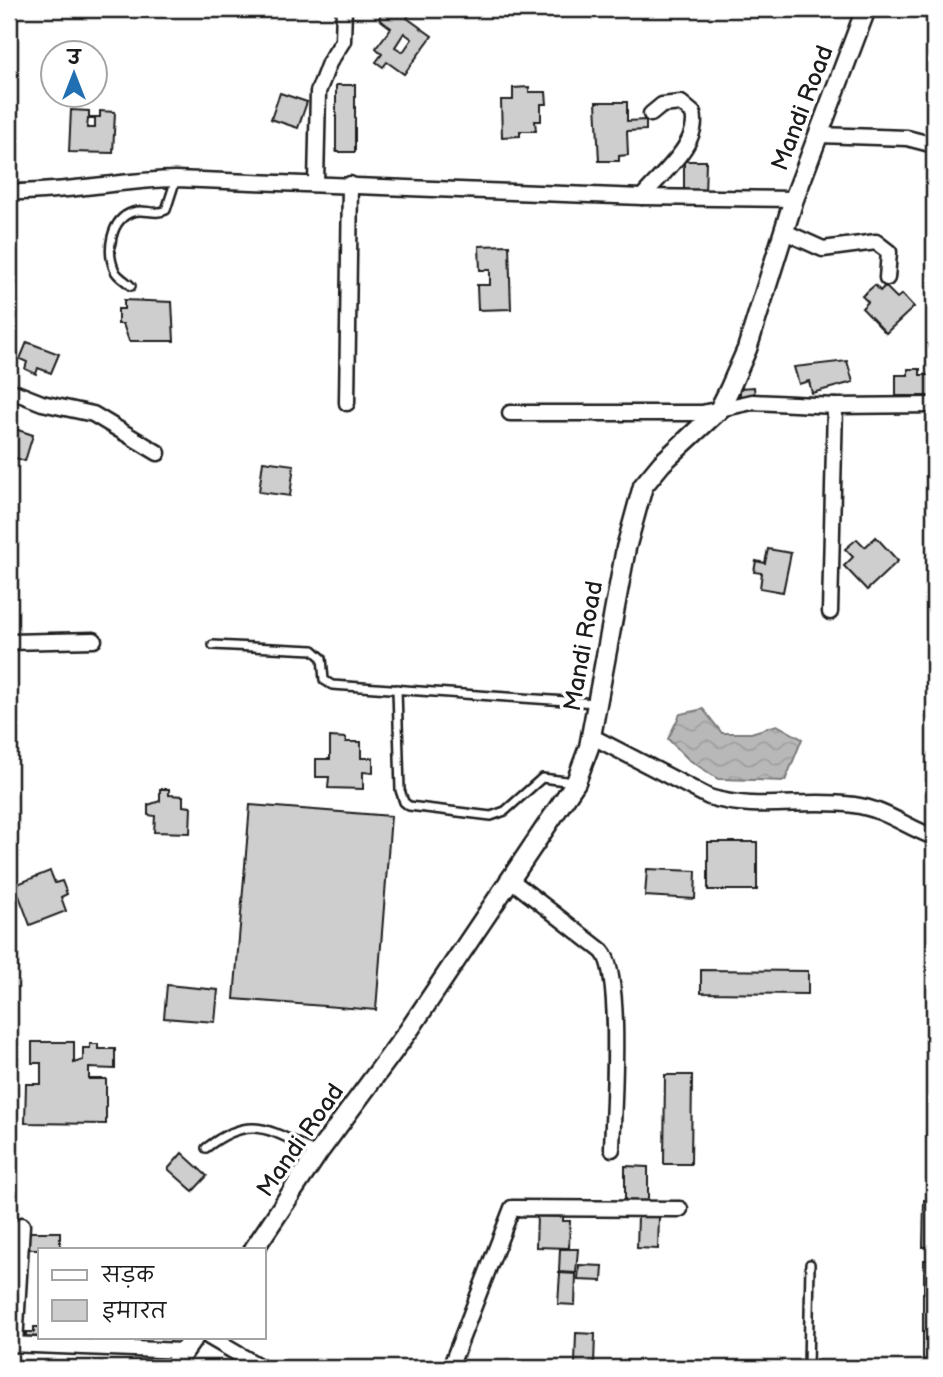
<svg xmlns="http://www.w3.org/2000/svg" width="943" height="1377" viewBox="0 0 943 1377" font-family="'Balsamiq Sans','Playpen Sans Deva',sans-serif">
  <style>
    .water { fill: url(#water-waves); stroke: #7a7a7a; stroke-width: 2 }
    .building { fill: #cecece; stroke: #1c1c1c; stroke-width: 2; fill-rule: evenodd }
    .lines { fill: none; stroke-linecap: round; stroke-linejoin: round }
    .service-casing { stroke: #1c1c1c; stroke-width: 12 }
    .minor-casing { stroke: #1c1c1c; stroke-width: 19 }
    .tertiary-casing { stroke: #1c1c1c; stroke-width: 23 }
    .service { stroke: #fff; stroke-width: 7 }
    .minor { stroke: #fff; stroke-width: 14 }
    .tertiary { stroke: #fff; stroke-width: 18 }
    .labels { text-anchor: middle; stroke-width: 7; stroke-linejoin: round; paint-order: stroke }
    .street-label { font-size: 24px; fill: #1c1c1c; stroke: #fff }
  </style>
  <defs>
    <pattern id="water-waves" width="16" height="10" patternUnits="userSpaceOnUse" patternTransform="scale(1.75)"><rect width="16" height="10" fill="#b8b8b8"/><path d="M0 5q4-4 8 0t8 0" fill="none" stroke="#9e9e9e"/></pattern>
  </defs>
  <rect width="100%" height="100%" fill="#fff"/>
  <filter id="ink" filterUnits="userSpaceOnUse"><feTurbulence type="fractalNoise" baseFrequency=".0143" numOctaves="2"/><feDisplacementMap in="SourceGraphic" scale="14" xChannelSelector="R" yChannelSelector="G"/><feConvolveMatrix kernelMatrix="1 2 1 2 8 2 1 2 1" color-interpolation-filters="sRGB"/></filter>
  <g filter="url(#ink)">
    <path class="water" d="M703,709L722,733H751L777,725L802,739L785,781L718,779L688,759L668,739L680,714Z"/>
    <g class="building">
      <path d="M383,9H413L407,18L432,36L404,74L387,62L383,67L376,62L382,54L376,48L391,28L379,19ZM404,33L412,39L403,52L395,47Z"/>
      <rect x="336" y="85" width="19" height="67"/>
      <path d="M529,87V92H546L547,104H541V121H535L536,131H520V136L502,137L501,100H513V88Z"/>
      <path d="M280,93L307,102L298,128L271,119Z"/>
      <path d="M596,102H627V121L646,120V130L627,131L628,155L619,156V161H599Z"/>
      <path d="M71,110L89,111V117H100V111L115,112L113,153L69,152ZM88,119H95V128H87Z"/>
      <path d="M684,161H706L705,195H684Z"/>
      <path d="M509,245L511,309L478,310L477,285H490V270H480L479,246Z"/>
      <path d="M875,285L880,291L885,286L897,298L902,294L914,307L886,333L862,308L868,302L862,296Z"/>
      <path d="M124,300L172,302L174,341H129L123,324H118V309H124Z"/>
      <path d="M27,342L59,354L51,373L38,368L36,374L25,369L27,362L20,359Z"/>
      <path d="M847,361L853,382L812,393L809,381L799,384L794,367Z"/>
      <path d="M908,369H920V375H930V396H896V375H908Z"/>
      <path d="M754,387L755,399H740V388Z"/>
      <path d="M9,427L33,435L25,461L9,456Z"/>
      <path d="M263,461L294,465L290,496L259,492Z"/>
      <path d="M876,537L898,561L867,590L844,566L853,557L845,549L857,539L865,547Z"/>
      <path d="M768,549L791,553L783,592L760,588L762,573L754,572L756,561L765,563Z"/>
      <path d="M330,737L346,738V742H361V758H373V773L363,772V789L328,788L329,777H316V759H330Z"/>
      <path d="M160,789H169V795L183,796V806L191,807L190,833L154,832L155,816L148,815V805L160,801Z"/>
      <path d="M250,805L391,816L376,1010L234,999Z"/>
      <rect x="708" y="842" width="49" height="48"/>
      <path d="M647,869L696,871L695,899L645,896Z"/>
      <path d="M50,871L55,883L62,881L67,894L61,897L66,911L30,925L15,885Z"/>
      <path d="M701,970L808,971V994L701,993Z"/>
      <path d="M167,985L218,990L215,1022L164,1018Z"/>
      <path d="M32,1042H74V1063L83,1060V1048H90V1044H98V1049H115V1069L89,1068V1079H106V1124L25,1123L26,1084H41V1063H32Z"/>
      <path d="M665,1075H692L691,1164H664Z"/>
      <path d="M182,1153L207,1176L193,1191L168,1169Z"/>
      <path d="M625,1166L648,1167V1207H625Z"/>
      <path d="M924,1200H934V1247H923Z"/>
      <path d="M537,1216L563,1217V1221H570L569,1248L536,1247Z"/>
      <path d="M638,1216L659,1217L658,1249L637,1248Z"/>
      <rect x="9" y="1230" width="9" height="23"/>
      <path d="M28,1232H60V1249H29Z"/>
      <path d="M560,1249H578L576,1273L559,1272Z"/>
      <rect x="924" y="1260" width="10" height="32"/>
      <path d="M579,1265L603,1266L602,1281L578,1280Z"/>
      <path d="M560,1273L576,1274L575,1305L558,1304Z"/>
      <rect x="923" y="1293" width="11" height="38"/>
      <path d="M34,1327H40V1337H51L50,1342L26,1341V1332H34Z"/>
      <rect x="923" y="1332" width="11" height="27"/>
      <path d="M576,1333L595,1334L594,1365L575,1364Z"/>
      <path d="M152,1359L170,1360L165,1368H145Z"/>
    </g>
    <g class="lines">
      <g class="service-casing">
        <g id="service">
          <path d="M131,286C126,281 118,277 115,271C106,252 110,219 133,212C144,208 155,216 166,210L176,179"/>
          <path d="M213,645L313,650L322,658L324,680L332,685L596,703"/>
          <path d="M397,689L400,790L404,802L409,806L491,816L505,811L542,778L574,782"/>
          <path d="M206,1148C251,1113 269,1130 316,1152"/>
          <path d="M808,1368L810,1264"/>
        </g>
      </g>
      <g class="minor-casing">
        <g id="minor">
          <path d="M819,135L907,138L934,145"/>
          <path d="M316,183L318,92L329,63L343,41L344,9"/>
          <path d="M9,192C65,193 120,180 176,179L642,197L794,199"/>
          <path d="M642,197C660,175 701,143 693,113L681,103L662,105L651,114"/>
          <path d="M785,232L823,249L876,242L889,252L887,278"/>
          <path d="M9,390L42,403L93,414L158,453"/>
          <path d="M347,403L350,184"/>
          <path d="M510,413H702L752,402L835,406L934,405"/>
          <path d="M830,612L835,406"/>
          <path d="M9,642L94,640"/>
          <path d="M591,736L709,797C757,812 805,798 854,805C885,809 906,827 934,837"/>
          <path d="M511,880L602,951C623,973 613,1112 612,1149"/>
          <path d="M209,1337L262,1368"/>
          <path d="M9,1344L183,1351"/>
          <path d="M15,1344L22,1225"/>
          <path d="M450,1368L512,1208L680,1209"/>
        </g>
      </g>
      <g class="tertiary-casing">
        <g id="tertiary">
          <path d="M254,1249L318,1153L409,1030L576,782L589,747L626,548L643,486L662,463L719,410L729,390L747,349L794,199L866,9"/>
          <path d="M172,1368L194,1337"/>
        </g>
      </g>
      <use href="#service" class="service"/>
      <use href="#minor" class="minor"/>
      <use href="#tertiary" class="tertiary"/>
    </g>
  </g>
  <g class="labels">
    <g class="street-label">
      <text transform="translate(802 108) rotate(-69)" y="8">Mandi Road</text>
      <text transform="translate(583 646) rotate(-80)" y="8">Mandi Road</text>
      <text transform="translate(300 1140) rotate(-55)" y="8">Mandi Road</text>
    </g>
  </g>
  <rect width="943" height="1377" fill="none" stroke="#fff" stroke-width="35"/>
  <rect x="18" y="18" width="908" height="1342" fill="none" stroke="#1c1c1c" stroke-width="2.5" filter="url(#ink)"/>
  <rect x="38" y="1248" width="228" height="91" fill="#ffffff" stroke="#a4a4a4" stroke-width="2"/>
  <rect x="52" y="1270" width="35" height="10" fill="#ffffff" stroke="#a4a4a4" stroke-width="2"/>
  <text x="102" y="1282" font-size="21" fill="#1c1c1c">सड़क</text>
  <rect x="52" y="1300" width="35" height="21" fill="#cecece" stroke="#a4a4a4" stroke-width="2"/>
  <text x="102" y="1318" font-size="21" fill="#1c1c1c">इमारत</text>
  <g transform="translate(74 74)"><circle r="33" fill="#ffffff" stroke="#a4a4a4" stroke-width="2"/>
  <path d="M0-5L12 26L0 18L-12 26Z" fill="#1f6fb2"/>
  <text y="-10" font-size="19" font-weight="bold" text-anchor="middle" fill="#1c1c1c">उ</text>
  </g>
</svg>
